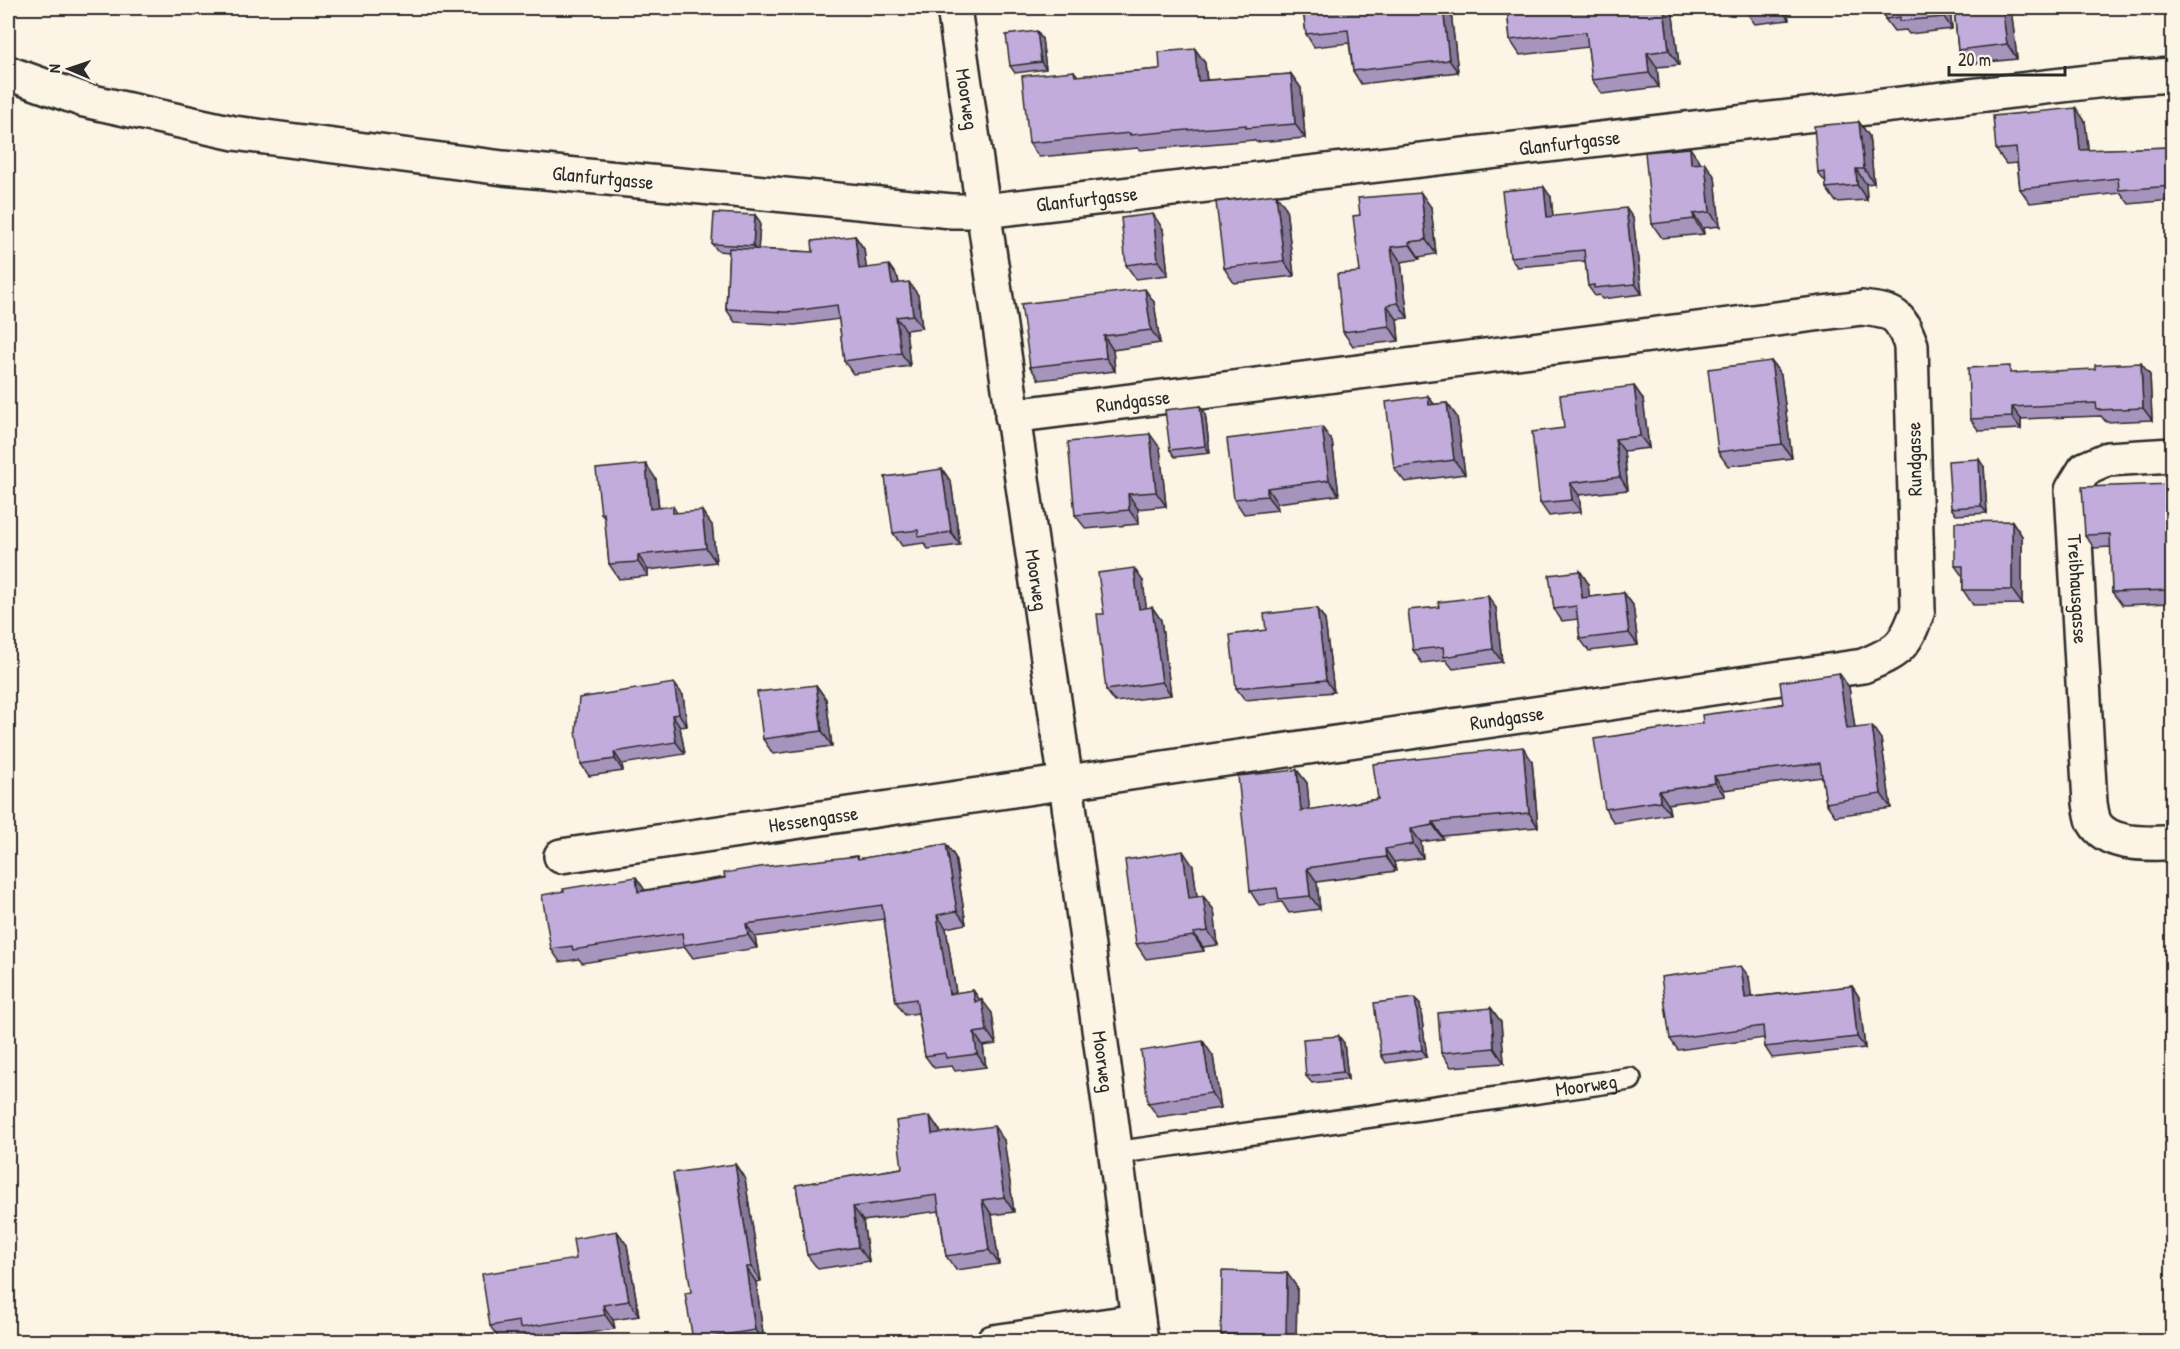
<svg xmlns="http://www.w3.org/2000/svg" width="2180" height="1349" viewBox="0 0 2180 1349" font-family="'Patrick Hand',sans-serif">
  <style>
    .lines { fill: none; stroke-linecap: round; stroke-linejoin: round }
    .lane-casing { stroke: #2b2b2b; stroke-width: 26 }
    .street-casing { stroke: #2b2b2b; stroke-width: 38 }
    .lane { stroke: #fcf5e5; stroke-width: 21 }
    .street { stroke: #fcf5e5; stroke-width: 33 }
    .wall { fill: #a694bc; stroke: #2b2b2b; stroke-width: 1.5 }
    .shaded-wall { fill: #877899; stroke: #2b2b2b; stroke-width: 1.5 }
    .building { fill: #c1acdb; stroke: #2b2b2b; stroke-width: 1.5 }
    .labels { text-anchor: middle; stroke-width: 4.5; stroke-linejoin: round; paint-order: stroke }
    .street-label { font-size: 20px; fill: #2b2b2b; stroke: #fcf5e5 }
  </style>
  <rect width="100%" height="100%" fill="#fcf5e5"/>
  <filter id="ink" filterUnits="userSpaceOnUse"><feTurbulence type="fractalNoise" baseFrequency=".0167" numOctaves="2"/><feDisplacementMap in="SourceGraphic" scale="12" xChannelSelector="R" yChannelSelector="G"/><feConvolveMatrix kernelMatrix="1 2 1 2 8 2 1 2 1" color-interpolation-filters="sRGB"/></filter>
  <g filter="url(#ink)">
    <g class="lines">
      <g class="lane-casing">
        <g id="lane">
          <path id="s1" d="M1115,1153L1630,1079"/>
        </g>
      </g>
      <g class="street-casing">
        <g id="street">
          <path id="s2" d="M954,8L1066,783L1141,1342"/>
          <path id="s3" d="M8,73L84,100L234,133L503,168L952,211H984L2114,79L2172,75"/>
          <path id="s4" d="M2172,455L2108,459L2085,469L2072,490L2090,803C2091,809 2092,816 2094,822C2108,847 2148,843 2172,843"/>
          <path id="s5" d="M561,856L1863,666C1899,651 1905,647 1918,610L1911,345C1899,313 1895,312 1862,308L1012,416"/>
          <path d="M993,1342L1138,1321"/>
        </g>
      </g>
      <use href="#lane" class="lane"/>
      <use href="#street" class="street"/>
    </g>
    <g class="wall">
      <path d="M1303,8H1365V9L1451,13L1458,72L1361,84L1353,71L1349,43L1314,47L1306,34Z"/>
      <path d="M1507,8H1672L1679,65L1657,67L1659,87L1602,94L1592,80L1588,47L1520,55L1510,40Z"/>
      <path d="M1744,8H1787L1789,20L1755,24L1744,9Z"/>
      <path d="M1950,8L1952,29L1909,34L1906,30L1894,31L1885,19Z"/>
      <path d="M1954,8H2011L2017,59L1968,64L1958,50Z"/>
      <path d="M1042,39L1046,69L1015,73L1010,66Z"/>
      <path d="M1195,49L1205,63L1207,80L1291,74L1301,88L1305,138L1256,142L1254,140L1140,150L1138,148L1039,157L1029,143L1074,71L1078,76L1160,69Z"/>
      <path d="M2085,121L2088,150L2172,147V200L2129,204L2121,193L2030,203L2020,189L2017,163L2006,164L1996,150Z"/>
      <path d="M1859,122L1869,136L1874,183L1866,184L1867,200L1836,202L1826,188V183L1818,173Z"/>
      <path d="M1690,148L1700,164L1715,177L1720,226L1703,228L1704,234L1662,238L1652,224Z"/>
      <path d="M1551,197L1553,216L1633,218L1642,294L1602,299L1599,295L1595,296L1588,286L1585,261L1517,267L1510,257Z"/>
      <path d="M1431,207L1436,254L1419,257L1420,259L1401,262L1408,318L1397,319L1399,341L1353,346L1343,332L1360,272V215Z"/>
      <path d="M1286,208L1294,276L1234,283L1224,268Z"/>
      <path d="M755,215L760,222L758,249L813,252L855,236L864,249L866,268L898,278L899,283L918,295L922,328L906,330L910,366L853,374L844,361L839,319L795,325L735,322L726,309L729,252L718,251L712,244Z"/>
      <path d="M1163,229L1168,275L1136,279L1126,265Z"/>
      <path d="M1154,302L1160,343L1113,350L1115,371L1039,380L1030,367Z"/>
      <path d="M1771,361L1781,375L1792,458L1728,466L1718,452Z"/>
      <path d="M2015,373L2150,375L2152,420L2106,422L2101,416L2021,419V429L1979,431L1970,419Z"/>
      <path d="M1634,386L1643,399L1649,448L1624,451L1628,490L1579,495L1581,512L1549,516L1540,503L1564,428Z"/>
      <path d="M1428,396L1434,404L1447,403L1457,417L1465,474L1405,482L1394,468Z"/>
      <path d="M1200,406L1205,413L1210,453L1175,457L1170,450Z"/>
      <path d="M1332,441L1339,495L1277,503L1278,510L1244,514L1234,499Z"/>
      <path d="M1160,448L1166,506L1138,509L1139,524L1086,529L1075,515Z"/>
      <path d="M1984,467L1987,513L1956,515L1951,508Z"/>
      <path d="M942,469L951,482L960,545L928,549L924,543L902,546L893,533Z"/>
      <path d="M656,479L659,508L673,506L677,513L712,525L716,562L648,570V576L619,579L609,564L605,519L601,514Z"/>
      <path d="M2172,484V603L2122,605L2112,592L2111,547L2094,548L2085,535Z"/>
      <path d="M2012,521L2022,536V604L1973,605L1963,590V577L1955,566Z"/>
      <path d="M1580,571L1588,583L1589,597L1624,593L1633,605L1638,645L1589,651L1580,639L1578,619L1562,621L1554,609Z"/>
      <path d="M1143,581L1146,608L1152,607L1161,620L1171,695L1115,702L1106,690L1104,614Z"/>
      <path d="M1317,608L1325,620L1334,692L1245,700L1236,688L1266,630Z"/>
      <path d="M1496,608L1502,662L1453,669L1446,660L1422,663L1413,650Z"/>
      <path d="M816,685L826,699L832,746L773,754L763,739Z"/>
      <path d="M1849,687L1855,728L1881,739L1891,808L1835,816L1826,803L1822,777L1724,790L1725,796L1668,804L1670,814L1614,823L1605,809L1703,723Z"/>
      <path d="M683,695L687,726L680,727L685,754L622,764L623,771L589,776L581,764Z"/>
      <path d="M1532,761L1538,827L1442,836L1443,839L1421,842L1423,858L1394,862L1396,871L1317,882L1320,909L1289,913L1282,902L1259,905L1250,891L1297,770L1307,783L1309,810L1378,799Z"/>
      <path d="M946,844L955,857L966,924L946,928L956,993L973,990L980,1001L992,1013L996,1044L983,1046L986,1067L955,1071L952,1066L934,1068L925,1056L918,1013L905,1015L896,1002L884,919L755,937L757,948L693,958L685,947L582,963L579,959L560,962L551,949L645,890L857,856L859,859Z"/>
      <path d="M1193,866L1197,897L1203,896L1214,910L1218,945L1203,947L1204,951L1146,959L1136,944Z"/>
      <path d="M1749,977L1751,997L1852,986L1859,997L1865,1048L1772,1058L1765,1047L1764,1038L1678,1050L1670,1039Z"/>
      <path d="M1420,1005L1427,1057L1386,1063L1381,1055Z"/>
      <path d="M1491,1008L1501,1022L1504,1063L1451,1067L1441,1053Z"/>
      <path d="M1344,1043L1348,1079L1312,1083L1306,1076Z"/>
      <path d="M1213,1056L1221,1108L1158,1117L1148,1103Z"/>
      <path d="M940,1131V1133L1004,1140L1014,1212L992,1215L999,1264L956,1270L946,1256L939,1211L863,1221L869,1261L818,1269L807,1255L796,1185L902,1168Z"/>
      <path d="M735,1164L745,1179L761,1281L756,1282L764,1341H694L693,1340L691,1292Z"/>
      <path d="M627,1245L639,1316L613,1320L615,1329L537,1341H530L526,1336L500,1340L490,1326L576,1259Z"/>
      <path d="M1297,1287L1296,1341H1226L1221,1334Z"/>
    </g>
    <g class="shaded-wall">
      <path d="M1443,8H1447L1451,13L1458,72L1449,60Z"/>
      <path d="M1664,8H1672L1679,65L1669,50Z"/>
      <path d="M1780,8H1787L1789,20Z"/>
      <path d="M1942,8H1950L1952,29L1944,17Z"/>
      <path d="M2002,8H2011L2017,59L2007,44Z"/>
      <path d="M1037,31L1042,39L1046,69L1041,62Z"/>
      <path d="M1195,49L1205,63L1208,95L1198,81Z"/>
      <path d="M1647,53L1657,67L1659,87L1649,73Z"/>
      <path d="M1291,74L1301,88L1305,138L1295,124Z"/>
      <path d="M2076,108L2085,121L2090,164L2080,150Z"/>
      <path d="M1859,122L1869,136L1874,183L1864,169Z"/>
      <path d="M1690,148L1700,162L1701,179L1691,164Z"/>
      <path d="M1705,163L1715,177L1720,226L1710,212Z"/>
      <path d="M1856,169L1866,184L1867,200L1857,185Z"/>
      <path d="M1544,187L1551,197L1554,227L1547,217Z"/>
      <path d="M1421,193L1431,207L1436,254L1426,240Z"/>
      <path d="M1276,194L1286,208L1294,276L1284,261Z"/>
      <path d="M1626,208L1633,218L1642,294L1635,284Z"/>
      <path d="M1153,214L1163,229L1168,275L1158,261Z"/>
      <path d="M1693,214L1703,228L1704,234L1694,219Z"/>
      <path d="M755,215L760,222L758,253L753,246Z"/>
      <path d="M855,236L864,249L868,282L859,269Z"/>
      <path d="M1409,242L1419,257L1420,259L1410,245Z"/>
      <path d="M1391,247L1401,262L1408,318L1398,303Z"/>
      <path d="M889,265L898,278L901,297L892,284Z"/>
      <path d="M909,282L918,295L922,328L913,315Z"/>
      <path d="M1145,289L1154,302L1160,343L1151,330Z"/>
      <path d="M1387,305L1397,319L1399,341L1389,326Z"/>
      <path d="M896,317L906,330L910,366L901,353Z"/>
      <path d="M1104,336L1113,350L1115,371L1106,358Z"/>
      <path d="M1771,361L1781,375L1792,458L1782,444Z"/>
      <path d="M2141,363L2150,375L2152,420L2143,408Z"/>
      <path d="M1634,386L1643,399L1649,448L1640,436Z"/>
      <path d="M1428,396L1438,410L1429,405Z"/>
      <path d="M1447,403L1457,417L1465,474L1454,460Z"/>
      <path d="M1200,406L1205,413L1210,453L1205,446Z"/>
      <path d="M2012,407L2021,419V429L2012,417Z"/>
      <path d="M1322,427L1332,441L1339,495L1329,480Z"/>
      <path d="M1150,434L1160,448L1166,506L1156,492Z"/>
      <path d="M1615,439L1624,451L1628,490L1620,477Z"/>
      <path d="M1979,459L1984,467L1987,513L1981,506Z"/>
      <path d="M646,464L656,479L660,523L650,509Z"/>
      <path d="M942,469L951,482L960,545L951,532Z"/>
      <path d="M1570,483L1579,495L1581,512L1572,500Z"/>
      <path d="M1267,488L1277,503L1278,510L1267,496Z"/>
      <path d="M1128,494L1138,509L1139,524L1129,510Z"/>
      <path d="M702,511L712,525L716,562L706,548Z"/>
      <path d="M2012,521L2022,536V604L2012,590Z"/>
      <path d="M2169,533L2172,539V593L2170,590Z"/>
      <path d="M638,555L648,570V576L638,562Z"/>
      <path d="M1134,568L1143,581L1148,622L1139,609Z"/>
      <path d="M1580,571L1588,583L1591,610L1582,598Z"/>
      <path d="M1624,593L1633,605L1638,645L1629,633Z"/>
      <path d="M1488,596L1496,608L1502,662L1493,649Z"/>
      <path d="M1152,607L1161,620L1171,695L1162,682Z"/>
      <path d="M1317,608L1325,620L1334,692L1326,680Z"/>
      <path d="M1839,673L1849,687L1857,743L1847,729Z"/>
      <path d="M674,683L683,695L687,726L679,714Z"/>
      <path d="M816,685L826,699L832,746L822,731Z"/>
      <path d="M672,715L680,727L685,754L676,742Z"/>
      <path d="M1872,726L1881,739L1891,808L1881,794Z"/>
      <path d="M1523,747L1532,761L1538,827L1529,813Z"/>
      <path d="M614,752L622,764L623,771L615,759Z"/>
      <path d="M1297,770L1307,783L1311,825L1301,811Z"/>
      <path d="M1714,776L1724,790L1725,796L1715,783Z"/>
      <path d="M1659,791L1668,804L1670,814L1660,801Z"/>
      <path d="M1433,822L1442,836L1443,839L1433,825Z"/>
      <path d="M1411,829L1421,842L1423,858L1413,844Z"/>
      <path d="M946,844L955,857L966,924L957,911Z"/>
      <path d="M1385,849L1394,862L1396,871L1386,857Z"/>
      <path d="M1183,851L1193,866L1199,912L1189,898Z"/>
      <path d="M1307,868L1317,882L1320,909L1310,896Z"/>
      <path d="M636,877L645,890L638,892Z"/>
      <path d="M1203,896L1214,910L1218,945L1208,931Z"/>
      <path d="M937,915L946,928L958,1007L949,994Z"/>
      <path d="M746,924L755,937L757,948L748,935Z"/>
      <path d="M1193,933L1203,947L1204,951L1194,936Z"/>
      <path d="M1741,966L1749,977L1753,1009L1745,998Z"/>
      <path d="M1852,986L1859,997L1865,1048L1857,1037Z"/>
      <path d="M973,990L982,1003V1000L992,1013L996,1044L987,1031L975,1002Z"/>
      <path d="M1415,998L1420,1005L1427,1057L1422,1050Z"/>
      <path d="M1491,1008L1501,1022L1504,1063L1494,1048Z"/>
      <path d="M974,1033L983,1046L986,1067L977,1054Z"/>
      <path d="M1339,1036L1344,1043L1348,1079L1343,1072Z"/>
      <path d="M1203,1041L1213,1056L1221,1108L1211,1093Z"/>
      <path d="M930,1116L940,1131L942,1148L932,1134Z"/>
      <path d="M994,1126L1004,1140L1014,1212L1004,1197Z"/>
      <path d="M735,1164L745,1179L761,1281L751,1267Z"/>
      <path d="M982,1200L992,1215L999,1264L989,1250Z"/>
      <path d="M853,1207L863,1221L869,1261L858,1247Z"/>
      <path d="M617,1231L627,1245L639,1316L629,1301Z"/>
      <path d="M746,1267L756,1282L764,1341H763L755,1330Z"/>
      <path d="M1287,1273L1297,1287L1296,1341H1291L1286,1335Z"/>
      <path d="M603,1305L613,1320L615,1329L605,1315Z"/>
    </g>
    <g class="building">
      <path d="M1303,8H1358V10L1378,8H1443L1449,60L1353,71L1348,30L1306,34Z"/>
      <path d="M1507,8H1664L1669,50L1647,53L1649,73L1592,80L1586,32L1510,40Z"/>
      <path d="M1744,8H1761L1744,9Z"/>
      <path d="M1883,8H1942L1944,17L1900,21V17L1885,19Z"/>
      <path d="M1954,8H2002L2007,44L1958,50Z"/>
      <path d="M1037,31L1041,62L1010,66L1006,35Z"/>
      <path d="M1195,49L1198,81L1291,74L1295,124L1246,128V125L1130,135V133L1029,143L1022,76L1074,71L1075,76L1160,69L1159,52Z"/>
      <path d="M2076,108L2080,150L2172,147V186L2119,190L2118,178L2020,189L2016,148L1996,150L1993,116Z"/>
      <path d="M1859,122L1864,169H1856L1857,185L1826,188L1825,172L1818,173L1814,126Z"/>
      <path d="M1690,148L1691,164L1705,163L1710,212L1693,214L1694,219L1652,224L1645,152Z"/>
      <path d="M1544,187L1547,217L1626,208L1635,284L1594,288V285L1588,286L1584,250L1510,257L1502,191Z"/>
      <path d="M1421,193L1426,240L1409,242L1410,245L1391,247L1398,303L1387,305L1389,326L1343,332L1337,274L1360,272L1353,216L1360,215L1358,198Z"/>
      <path d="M1276,194L1284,261L1224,268L1216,202Z"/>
      <path d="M714,213L755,215L753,246L712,244Z"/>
      <path d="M1153,214L1158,261L1126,265L1121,218Z"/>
      <path d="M855,236L859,269L889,265L892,284L909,282L913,315L896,317L901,353L844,361L837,305L786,312L726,309L729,248L813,252L812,241Z"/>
      <path d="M1145,289L1151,330L1104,336L1106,358L1030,367L1021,304Z"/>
      <path d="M1771,361L1782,444L1718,452L1708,369Z"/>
      <path d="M2141,363L2143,408L2097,410L2096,403L2012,407V417L1970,419L1968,368L2010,366V373L2095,369V365Z"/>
      <path d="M1634,386L1640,436L1615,439L1620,477L1570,483L1572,500L1540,503L1532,432L1564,428L1560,395Z"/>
      <path d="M1428,396L1429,405L1447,403L1454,460L1394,468L1386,402Z"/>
      <path d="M1200,406L1205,446L1170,450L1165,410Z"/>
      <path d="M1322,427L1329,480L1267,488V496L1234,499L1227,439Z"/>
      <path d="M1150,434L1156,492L1128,494L1129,510L1075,515L1068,442Z"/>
      <path d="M1979,459L1981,506L1951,508L1948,461Z"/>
      <path d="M646,464L650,509L673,506V513L702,511L706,548L638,555V562L609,564L604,513L601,514L596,469Z"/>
      <path d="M942,469L951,532L919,537L918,530L893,533L885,477Z"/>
      <path d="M2172,484V533H2169L2170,590L2112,592L2110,534L2085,535L2082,487Z"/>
      <path d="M2012,521V590H1963V566H1955V522Z"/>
      <path d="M1134,568L1139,609L1152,607L1162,682L1106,690L1097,614H1104L1098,573Z"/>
      <path d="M1580,571L1582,598L1624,593L1629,633L1580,639L1576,606L1554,609L1549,575Z"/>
      <path d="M1488,596L1493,649L1444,657L1443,647L1413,650L1408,610L1439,607L1438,602Z"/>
      <path d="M1317,608L1326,680L1236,688L1230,635L1266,630L1264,614Z"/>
      <path d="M1839,673L1847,729L1872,726L1881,794L1826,803L1820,763L1714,776L1715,783L1659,791L1660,801L1605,809L1594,739L1703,723L1702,715L1783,704L1780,682Z"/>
      <path d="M674,683L679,714L672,715L676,742L614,752L615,759L581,764L576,731L579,698Z"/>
      <path d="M816,685L822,731L763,739L757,692Z"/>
      <path d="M1523,747L1529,813L1433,822V825L1411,829L1413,844L1385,849L1386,857L1307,868L1310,896L1279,899L1277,888L1250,891L1238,776L1297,770L1301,811L1378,799L1373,764Z"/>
      <path d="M946,844L957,911L937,915L949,994L973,990L975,1002L982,1000L987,1031L974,1033L977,1054L946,1058L945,1053L925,1056L916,999L896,1002L882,905L746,924L748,935L684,945L682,933L573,950L572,946L551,949L542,895L564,891L563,889L636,877L638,892L725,878L724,873L760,867L857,856L858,859Z"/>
      <path d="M1183,851L1189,898L1203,896L1208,931L1193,933L1194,936L1136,944L1125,860Z"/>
      <path d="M1741,966L1745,998L1852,986L1857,1037L1765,1047L1763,1026L1670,1039L1661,977Z"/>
      <path d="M1415,998L1422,1050L1381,1055L1374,1003Z"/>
      <path d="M1491,1008L1494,1048L1441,1053L1438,1013Z"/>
      <path d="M1339,1036L1343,1072L1306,1076L1303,1039Z"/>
      <path d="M1203,1041L1211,1093L1148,1103L1141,1051Z"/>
      <path d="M930,1116L932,1134L994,1126L1004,1197L982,1200L989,1250L946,1256L937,1195L853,1207L858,1247L807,1255L796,1185L902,1168L896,1121Z"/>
      <path d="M735,1164L751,1267H746L755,1330L693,1340L685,1293L691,1292L673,1173Z"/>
      <path d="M617,1231L629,1301L603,1305L605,1315L520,1328L519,1321L490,1326L482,1274L576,1259L573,1239Z"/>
      <path d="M1222,1271L1287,1273L1286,1335L1221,1334Z"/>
    </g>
  </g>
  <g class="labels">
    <g class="street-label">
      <text dy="7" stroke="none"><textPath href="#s2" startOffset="92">Moorweg</textPath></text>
      <text dy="7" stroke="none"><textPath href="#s3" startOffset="1578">Glanfurtgasse</textPath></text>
      <text dy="7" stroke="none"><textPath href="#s3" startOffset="606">Glanfurtgasse</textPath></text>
      <text dy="7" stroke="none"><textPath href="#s3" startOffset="1092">Glanfurtgasse</textPath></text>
      <text transform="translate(1133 401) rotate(-7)" y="7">Rundgasse</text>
      <text transform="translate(1914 459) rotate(-91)" y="7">Rundgasse</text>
      <text dy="7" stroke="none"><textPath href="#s2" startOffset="578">Moorweg</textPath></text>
      <text dy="7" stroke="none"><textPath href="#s4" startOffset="213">Treibhausgasse</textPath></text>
      <text dy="7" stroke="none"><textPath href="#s5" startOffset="956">Rundgasse</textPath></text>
      <text dy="7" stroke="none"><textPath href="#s5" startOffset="255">Hessengasse</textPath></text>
      <text dy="7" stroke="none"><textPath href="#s2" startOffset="1064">Moorweg</textPath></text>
      <text dy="7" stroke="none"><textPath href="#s1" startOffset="476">Moorweg</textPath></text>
    </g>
  </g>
  <rect width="2180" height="1349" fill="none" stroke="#fcf5e5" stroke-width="30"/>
  <rect x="15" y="15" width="2150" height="1319" fill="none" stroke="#2b2b2b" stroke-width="2" filter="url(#ink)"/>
  <g transform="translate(69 69) rotate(272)" stroke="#fcf5e5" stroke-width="4.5" paint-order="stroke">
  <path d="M0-4.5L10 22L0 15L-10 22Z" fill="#2b2b2b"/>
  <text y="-9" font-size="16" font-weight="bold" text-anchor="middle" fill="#2b2b2b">N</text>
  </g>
  <path d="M1949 66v9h116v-9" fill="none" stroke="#2b2b2b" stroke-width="3"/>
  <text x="1958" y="66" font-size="18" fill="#2b2b2b" stroke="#fcf5e5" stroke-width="4.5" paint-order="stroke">20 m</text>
</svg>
